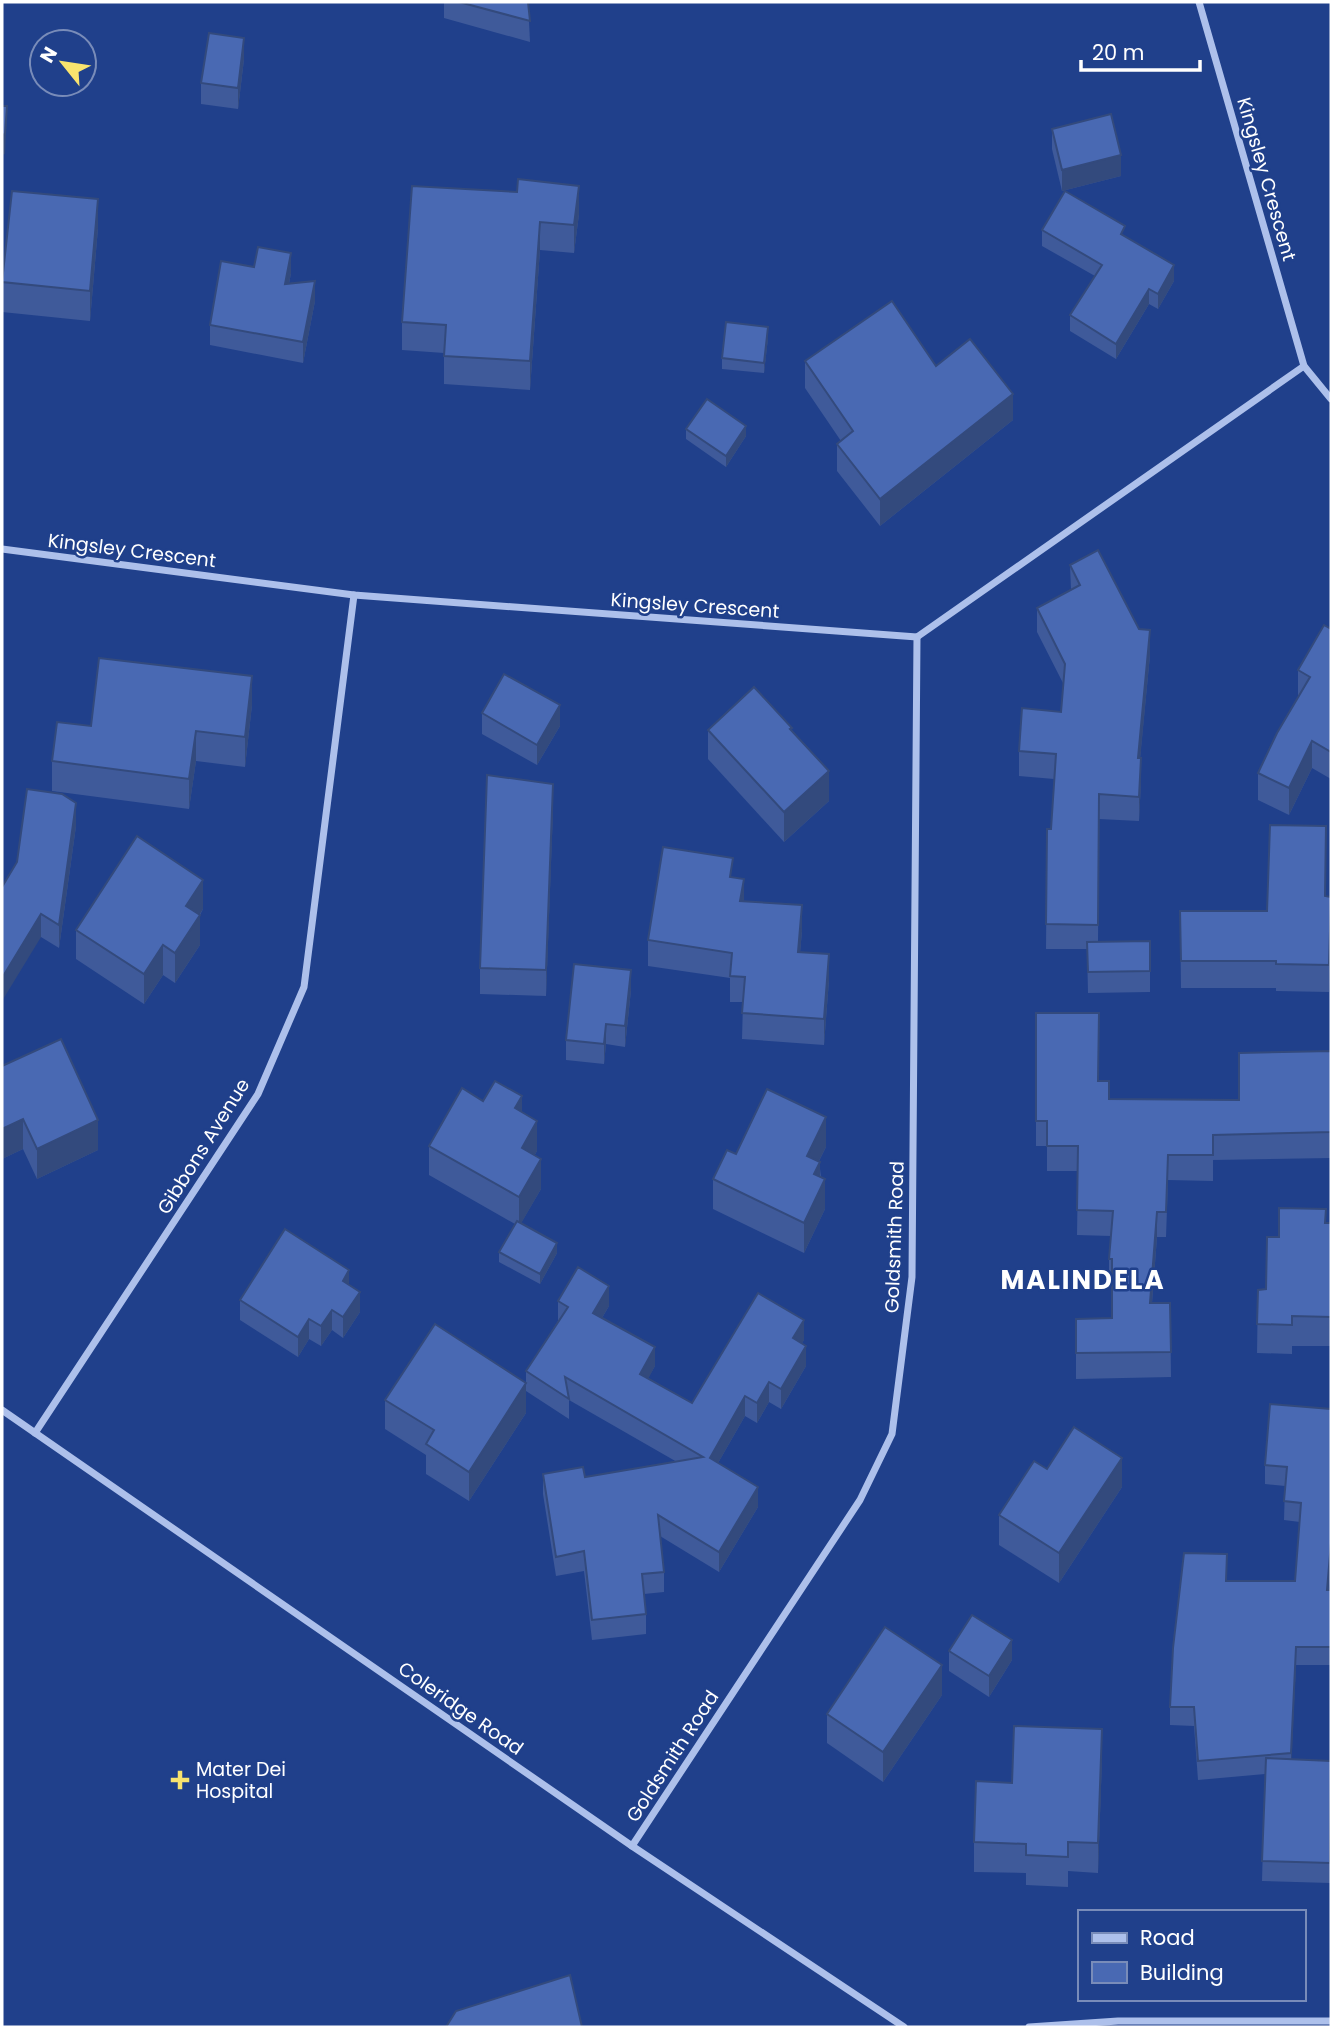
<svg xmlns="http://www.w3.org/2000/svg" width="1333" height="2029" viewBox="0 0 1333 2029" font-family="Poppins,sans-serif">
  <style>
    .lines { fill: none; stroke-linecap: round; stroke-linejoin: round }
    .minor { stroke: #adc0eb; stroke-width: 7 }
    .wall { fill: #3f5a9a }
    .shaded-wall { fill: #334a7d }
    .building { fill: #4969b3; stroke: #334a7d; stroke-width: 2 }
    .poi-dot { fill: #f9e46e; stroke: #20408b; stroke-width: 2.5 }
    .labels { text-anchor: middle; stroke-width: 5; stroke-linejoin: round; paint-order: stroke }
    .street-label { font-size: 19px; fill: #fff; stroke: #20408b }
    .poi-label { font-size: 19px; fill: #fff; stroke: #20408b; text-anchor: start }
    .district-label { font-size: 26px; font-weight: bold; letter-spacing: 2px; fill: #fff; stroke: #20408b }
  </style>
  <rect width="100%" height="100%" fill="#20408b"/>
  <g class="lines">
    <g class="minor">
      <path d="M1199,2L1304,366L1331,399"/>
      <path d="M2,549L354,595L917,637L1304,366"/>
      <path d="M2,1410L632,1846L904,2027"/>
      <path d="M35,1433L258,1094L304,987L354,595"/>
      <path d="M632,1846L860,1500L892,1434L912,1277L917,637"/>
      <path d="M1029,2027L1118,2021H1331"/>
    </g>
  </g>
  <g class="wall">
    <path d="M444,2H528L530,42L444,18Z"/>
    <path d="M244,59L238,109L201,104V83Z"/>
    <path d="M1052,129L1121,176L1062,191L1052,149Z"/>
    <path d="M412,186L579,214L574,253L540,250L530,390L444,384V353L402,350V322Z"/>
    <path d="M98,228L90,321L2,312V282Z"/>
    <path d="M1042,230L1125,236L1174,281L1158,309L1149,304L1116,359L1070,331V315L1095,276L1042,246Z"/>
    <path d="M291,273L289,284L315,301L303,363L210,345V325Z"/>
    <path d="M768,338L764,373L722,369V358Z"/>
    <path d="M805,361L936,366L1013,420L880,526L837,471V444L841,441L805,388Z"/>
    <path d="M686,429L746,436L726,467L686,439Z"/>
    <path d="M1070,565L1150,655L1140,758L1141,782L1139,821L1099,819L1098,942L1150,941V992L1088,993L1087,949H1046L1047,829H1051L1054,779L1019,776V751L1061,712L1064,685L1037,632V608L1071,590Z"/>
    <path d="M1331,629V779L1312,768L1289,815L1258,800V773L1298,697V670Z"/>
    <path d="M252,705L245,767L196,761L189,809L52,791V761L91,726Z"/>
    <path d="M482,713L560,726L537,765L482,734Z"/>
    <path d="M708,730L829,801L784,842L708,759Z"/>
    <path d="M553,810L546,996L480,994V968Z"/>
    <path d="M76,826L59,948L41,937L17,862Z"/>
    <path d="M1326,853L1325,896L1331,897L1329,992L1276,991V988H1181L1180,911H1267Z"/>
    <path d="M733,877L744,901L802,931L800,952L829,980L824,1045L742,1039L743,1002H730V978L648,966V940Z"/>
    <path d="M203,909L200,915V945L175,983L163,975L144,1004L76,959V930Z"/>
    <path d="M631,990L625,1047L606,1044L604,1064L566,1060V1040Z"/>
    <path d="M1036,1013L1099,1081L1109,1099L1239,1100L1331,1051V1158L1213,1160V1181L1168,1180L1166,1237H1157L1152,1303H1170L1171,1377L1076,1379V1319L1112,1318V1284H1109V1259L1111,1236L1077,1235L1078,1171H1047V1146H1036Z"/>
    <path d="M2,1066L98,1150L37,1179L23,1149L2,1159Z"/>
    <path d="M483,1101L522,1112L537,1151L534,1156L541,1189L521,1223L557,1253L540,1284L499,1262V1252L515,1224L429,1175V1146Z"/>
    <path d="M826,1147L819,1161L825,1209L804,1253L713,1209V1179L736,1154Z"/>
    <path d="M1326,1223H1331V1346H1292V1354L1257,1353L1258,1290L1266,1289L1279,1237Z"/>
    <path d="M349,1285L360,1312L343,1338L332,1330L321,1346L309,1339L298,1357L240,1320V1300Z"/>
    <path d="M558,1301L609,1306L602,1318L655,1366L648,1378L692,1403L804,1340L802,1343L806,1366L781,1409L769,1402L757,1423L745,1416L718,1463L758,1507L719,1572L660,1536L664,1572V1592L644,1594L646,1614V1634L592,1640L584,1571L556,1576L543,1494V1474L585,1477L677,1462L569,1400V1419L526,1391V1371L558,1321Z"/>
    <path d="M385,1400L526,1413L469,1501L426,1474V1455L385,1429Z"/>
    <path d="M1270,1404L1331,1562L1329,1590H1331V1665H1296L1291,1759L1331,1761L1330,1883L1262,1881L1265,1774L1198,1780L1194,1726L1170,1725V1707L1227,1581H1295L1300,1522L1284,1520L1285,1486L1265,1484V1465Z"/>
    <path d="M1047,1469L1122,1487L1059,1583L999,1545V1515Z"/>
    <path d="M949,1651L1012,1660L989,1697L949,1671Z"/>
    <path d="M942,1695L883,1782L827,1743V1714Z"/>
    <path d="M1102,1759L1098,1873L1068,1871V1887L1026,1885V1873L974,1872V1842L1012,1783Z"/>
  </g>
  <g class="shaded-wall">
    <path d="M244,38V59L238,109V88Z"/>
    <path d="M7,106L5,154L2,155V135Z"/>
    <path d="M1121,155V176L1062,191V170Z"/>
    <path d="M579,186V214L574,253V225Z"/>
    <path d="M98,199V228L90,321V291Z"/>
    <path d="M540,222V250L530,390V361Z"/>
    <path d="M291,253V273L285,304V284Z"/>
    <path d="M1174,265V281L1158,309V294Z"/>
    <path d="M315,281V301L303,363V342Z"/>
    <path d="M1149,289V304L1116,359V344Z"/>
    <path d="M768,327V338L764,373V363Z"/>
    <path d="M1013,394V420L880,526V499Z"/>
    <path d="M746,426V436L726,467V456Z"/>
    <path d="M1150,630V655L1138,782V758Z"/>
    <path d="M252,676V705L245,767V737Z"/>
    <path d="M560,705V726L537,765V745Z"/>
    <path d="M196,731V761L189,809V779Z"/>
    <path d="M1312,741V768L1289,815V788Z"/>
    <path d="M1141,758V782L1139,821V797Z"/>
    <path d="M829,771V801L784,842V812Z"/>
    <path d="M553,784V810L546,996V970Z"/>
    <path d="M76,803V826L59,948V925Z"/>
    <path d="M744,879V905L740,901Z"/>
    <path d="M203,880V909L186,936V906Z"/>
    <path d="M1331,900V927L1329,992V965Z"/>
    <path d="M802,905V931L798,978V952Z"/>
    <path d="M41,914V937L2,1001V978Z"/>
    <path d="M200,915V945L175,983V953Z"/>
    <path d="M163,945V975L144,1004V974Z"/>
    <path d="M829,954V980L824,1045V1019Z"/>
    <path d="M631,970V990L625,1047V1026Z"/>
    <path d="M606,1024V1044L604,1064V1044Z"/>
    <path d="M522,1096V1126L515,1108Z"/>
    <path d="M826,1117V1147L807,1185V1156Z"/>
    <path d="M23,1119V1149L2,1159V1129Z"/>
    <path d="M98,1120V1150L37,1179V1149Z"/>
    <path d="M537,1121V1151L522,1178V1148Z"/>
    <path d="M541,1159V1189L519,1227V1197Z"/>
    <path d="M820,1162V1189L825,1179V1209L804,1253V1223L814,1174Z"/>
    <path d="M1157,1212V1237L1150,1329V1303Z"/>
    <path d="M557,1243V1253L540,1284V1274Z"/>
    <path d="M349,1270V1291L343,1281Z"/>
    <path d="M609,1286V1306L593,1333V1313Z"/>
    <path d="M360,1292V1312L343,1338V1317Z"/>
    <path d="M332,1310V1330L321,1346V1326Z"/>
    <path d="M309,1319V1339L298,1357V1337Z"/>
    <path d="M804,1320V1340L793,1357V1338Z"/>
    <path d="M806,1346V1366L781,1409V1389Z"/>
    <path d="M655,1347V1366L640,1394V1374Z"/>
    <path d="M769,1382V1402L757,1423V1403Z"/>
    <path d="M526,1383V1413L469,1501V1472Z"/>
    <path d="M745,1396V1416L710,1477V1458Z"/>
    <path d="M1122,1458V1487L1059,1583V1553Z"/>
    <path d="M758,1487V1507L719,1572V1552Z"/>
    <path d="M1331,1543V1562L1327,1609V1590Z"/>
    <path d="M1012,1640V1660L989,1697V1676Z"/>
    <path d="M1296,1647V1665L1291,1772V1753Z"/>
    <path d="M942,1665V1695L883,1782V1752Z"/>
    <path d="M1102,1729V1759L1098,1873V1843Z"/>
  </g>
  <g class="building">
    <path d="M459,2H528L530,21Z"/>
    <path d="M209,33L244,38L238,88L201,83Z"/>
    <path d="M2,106H7L5,134L2,135Z"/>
    <path d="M1111,114L1121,155L1062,170L1052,129Z"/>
    <path d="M518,179L579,186L574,225L540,222L530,361L444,356L446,325L402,322L412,186L517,192Z"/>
    <path d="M12,191L98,199L90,291L2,282Z"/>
    <path d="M1065,191L1125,226L1121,234L1174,265L1158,294L1149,289L1116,344L1070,315L1102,265L1042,230Z"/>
    <path d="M258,247L291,253L285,284L315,281L303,342L210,325L221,261L254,267Z"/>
    <path d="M892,301L936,366L970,339L1013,394L880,499L837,444L853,431L805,361Z"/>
    <path d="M726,322L768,327L764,363L722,358Z"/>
    <path d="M707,399L746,426L726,456L686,429Z"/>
    <path d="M1098,550L1139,629L1150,630L1138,758H1141L1139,797L1099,794L1098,925L1046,924L1047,829H1051L1056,754L1019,751L1022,708L1061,712L1065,664L1037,608L1080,585L1070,565Z"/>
    <path d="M1324,625L1331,629V752L1312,741L1289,788L1258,773L1277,733L1310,677L1298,670Z"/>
    <path d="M99,658L252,676L245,737L196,731L189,779L52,761L57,722L91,726Z"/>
    <path d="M504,674L560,705L537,745L482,713Z"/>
    <path d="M754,687L792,728L790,729L829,771L784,812L708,730Z"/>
    <path d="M487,775L553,784L546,970L480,968Z"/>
    <path d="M27,789L62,794L76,803L59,925L41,914L2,978V887L17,862Z"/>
    <path d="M1270,825L1326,826L1325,896L1331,897L1329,965L1276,964V961H1181L1180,911H1267Z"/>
    <path d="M137,836L203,880L186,906L200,915L175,953L163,945L144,974L76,930Z"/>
    <path d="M663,847L733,858L730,877L744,879L740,901L802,905L798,952L829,954L824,1019L742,1013L745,977L730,976L732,953L648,940Z"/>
    <path d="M1150,941V971L1088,972L1087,942Z"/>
    <path d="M574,964L631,970L625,1026L606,1024L604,1044L566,1040Z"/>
    <path d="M1036,1013H1099L1098,1081H1109V1099L1239,1100V1053L1331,1051V1132L1213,1135V1155H1168L1166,1212H1157L1150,1303H1170L1171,1352L1076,1353V1319L1112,1318V1259H1109L1113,1211L1077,1210L1078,1146H1047V1121H1036Z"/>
    <path d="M61,1039L98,1120L37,1149L23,1119L2,1129V1066Z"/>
    <path d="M495,1081L522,1096L515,1108L537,1121L522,1148L541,1159L519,1197L429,1146L462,1088L483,1101Z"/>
    <path d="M767,1089L826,1117L807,1156L820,1162L814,1174L825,1179L804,1223L713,1179L727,1150L736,1154Z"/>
    <path d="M1279,1208L1326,1209L1325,1223H1331V1317L1292,1316V1325L1257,1324L1258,1290L1266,1289L1267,1237H1279Z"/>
    <path d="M517,1221L557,1243L540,1274L499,1252Z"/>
    <path d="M285,1229L349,1270L343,1281L360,1292L343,1317L332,1310L321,1326L309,1319L298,1337L240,1300Z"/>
    <path d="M578,1267L609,1286L593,1313L655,1347L640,1374L692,1403L758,1293L804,1320L793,1338L806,1346L781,1389L769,1382L757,1403L745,1396L710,1458L758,1487L719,1552L658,1515L664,1572L642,1574L646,1614L592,1620L584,1551L556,1557L543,1474L583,1467L585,1477L703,1457L565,1377L569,1399L526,1371L568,1307L558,1301Z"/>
    <path d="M435,1324L526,1383L469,1472L426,1444L434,1430L385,1400Z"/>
    <path d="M1270,1404L1331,1409V1543L1327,1590H1331V1647H1296L1291,1753L1198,1761L1194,1707H1170L1173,1648L1184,1553L1227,1554L1226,1581H1295L1301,1503L1284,1501L1287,1467L1265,1465Z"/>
    <path d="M1074,1427L1122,1458L1059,1553L999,1515L1034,1461L1047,1469Z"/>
    <path d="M972,1615L1012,1640L989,1676L949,1651Z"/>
    <path d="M885,1627L942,1665L883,1752L827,1714Z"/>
    <path d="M1014,1726L1102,1729L1098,1843L1068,1842V1857L1026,1855V1844L974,1842L976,1781L1012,1783Z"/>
    <path d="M1266,1758L1331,1761L1330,1863L1262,1861Z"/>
    <path d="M570,1975L582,2027H446L456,2011Z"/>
  </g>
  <path class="poi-dot" d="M176.5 1769.5h7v7h7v7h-7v7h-7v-7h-7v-7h7z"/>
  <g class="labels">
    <g class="street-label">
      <text transform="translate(1267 179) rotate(74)" y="7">Kingsley Crescent</text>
      <text transform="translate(132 550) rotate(7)" y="7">Kingsley Crescent</text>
      <text transform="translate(695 605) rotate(4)" y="7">Kingsley Crescent</text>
      <text transform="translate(203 1146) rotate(-58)" y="7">Gibbons Avenue</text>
      <text transform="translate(894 1237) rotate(-88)" y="7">Goldsmith Road</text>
      <text transform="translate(461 1708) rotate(35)" y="7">Coleridge Road</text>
      <text transform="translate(672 1756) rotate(-57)" y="7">Goldsmith Road</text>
    </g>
    <g class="poi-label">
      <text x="196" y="1776">Mater Dei<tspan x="196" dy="22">Hospital</tspan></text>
    </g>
    <g class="district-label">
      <text x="1083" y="1289">MALINDELA</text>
    </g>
  </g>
  <rect width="1333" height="2029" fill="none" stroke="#ffffff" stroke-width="7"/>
  <rect x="1078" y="1910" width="228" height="91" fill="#20408b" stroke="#798cb9" stroke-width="2"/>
  <rect x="1092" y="1933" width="35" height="10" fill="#adc0eb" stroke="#798cb9" stroke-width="2"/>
  <text x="1140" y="1945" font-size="21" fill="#ffffff">Road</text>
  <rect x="1092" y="1962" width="35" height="21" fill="#4969b3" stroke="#798cb9" stroke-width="2"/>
  <text x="1140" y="1980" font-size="21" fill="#ffffff">Building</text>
  <g transform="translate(63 63) rotate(300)"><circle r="33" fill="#20408b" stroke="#798cb9" stroke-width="2"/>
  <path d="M0-5L12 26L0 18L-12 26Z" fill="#f9e46e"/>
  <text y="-10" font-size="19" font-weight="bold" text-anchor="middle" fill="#ffffff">N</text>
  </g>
  <path d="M1081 60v10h119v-10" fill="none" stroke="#ffffff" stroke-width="3.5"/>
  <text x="1092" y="60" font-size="21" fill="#ffffff" stroke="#20408b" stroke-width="5" paint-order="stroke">20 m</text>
</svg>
